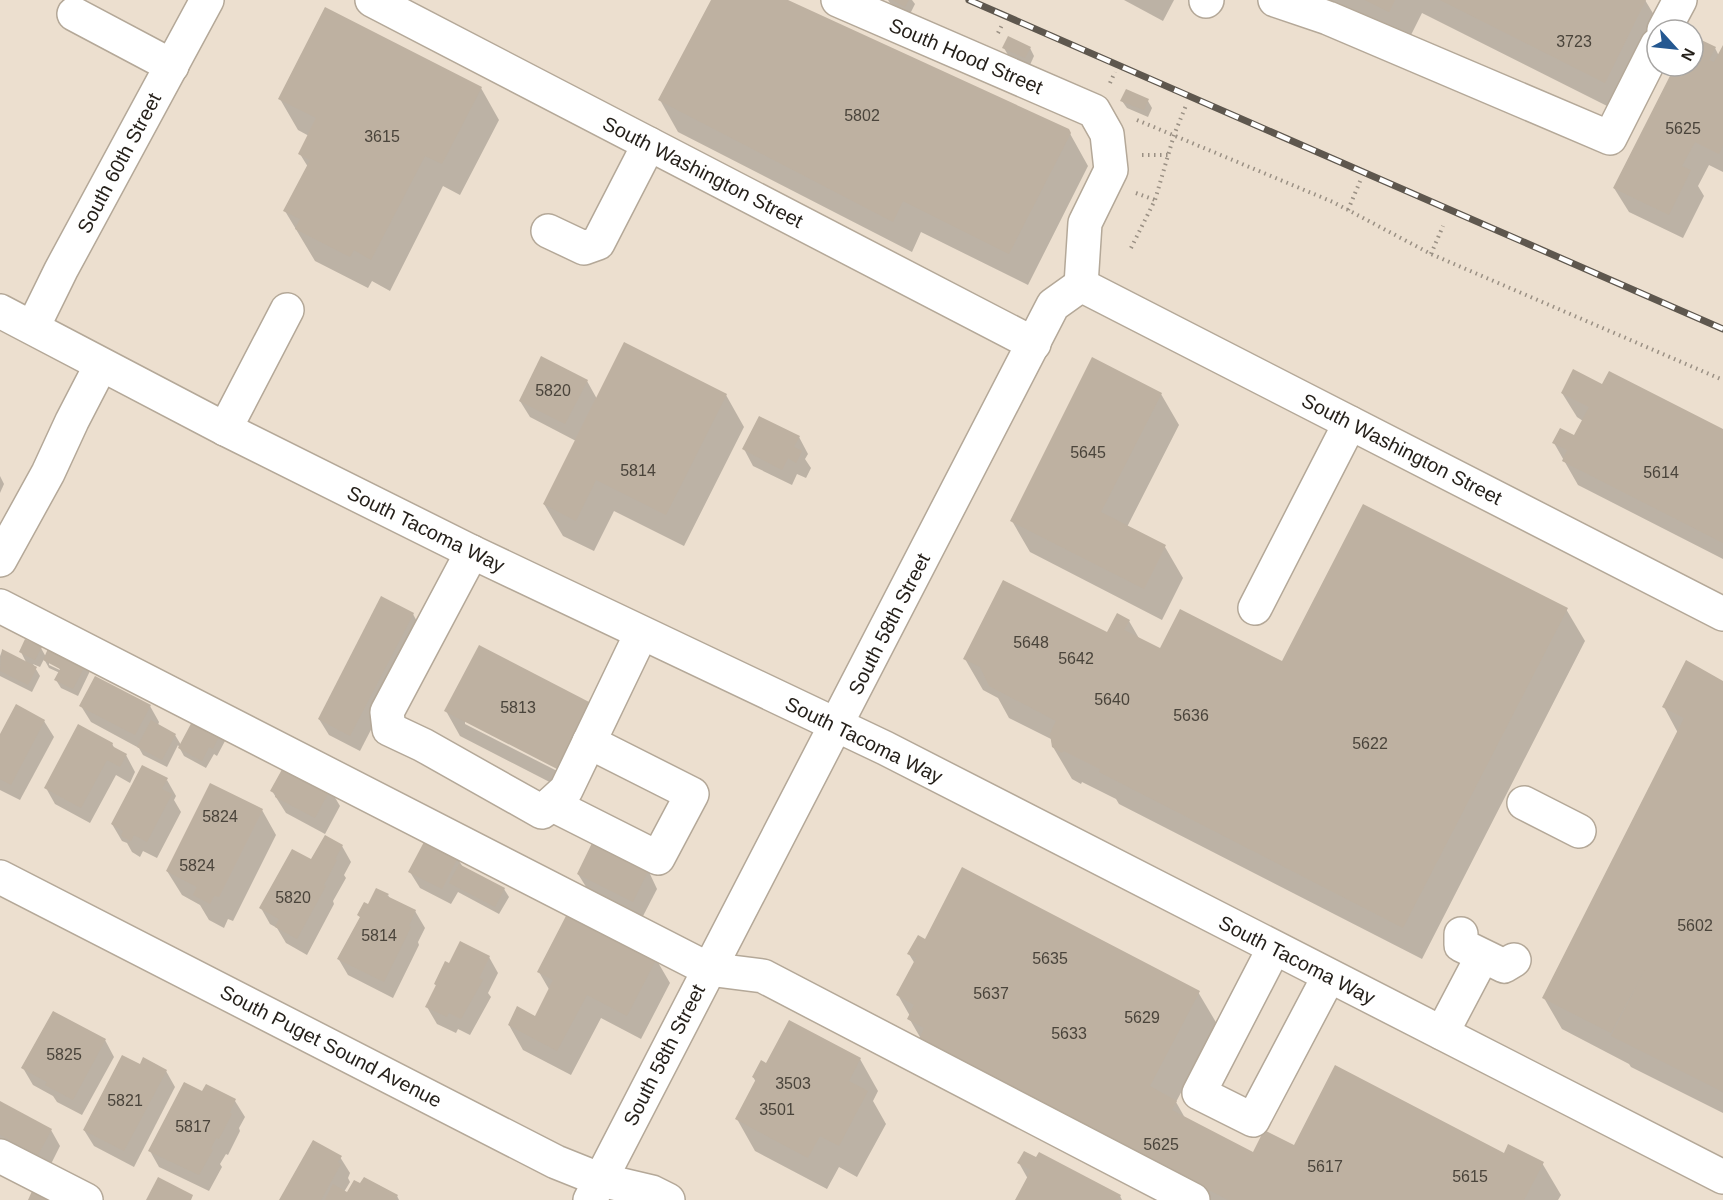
<svg xmlns="http://www.w3.org/2000/svg" width="1723" height="1200" viewBox="0 0 1723 1200" font-family="Helvetica,sans-serif">
  <style>
    .shadow { fill: #0003; fill-rule: evenodd }
    .building { fill: #beb1a1 }
    .lines { fill: none; stroke-linecap: round; stroke-linejoin: round }
    .minor-casing { stroke: #b4a898; stroke-width: 36 }
    .major-casing { stroke: #b4a898; stroke-width: 36 }
    .path { stroke: #9a9084; stroke-width: 4; stroke-dasharray: 1.5 4.5; stroke-linecap: butt }
    .minor { stroke: #fff; stroke-width: 33 }
    .major { stroke: #fff; stroke-width: 33 }
    .rail-casing { stroke: #5e574e; stroke-width: 7 }
    .rail { stroke: #fff; stroke-width: 4.5; stroke-dasharray: 14; stroke-linecap: butt }
    .labels { text-anchor: middle; stroke-width: 4.5; stroke-linejoin: round; paint-order: stroke }
    .number-label { font-size: 16px; fill: #4a443b }
    .street-label { font-size: 20px; fill: #241f19; stroke: #fff }
  </style>
  <rect width="100%" height="100%" fill="#ecdfcf"/>
  <g class="shadow">
    <path d="M713,0H784L1068,130L1088,166L1028,285L921,232L912,252L678,132L660,100Z"/>
    <path d="M888,0H912L915,4L910,14L890,3Z"/>
    <path d="M1124,0H1174L1163,21Z"/>
    <path d="M1321,0H1645L1663,30L1623,114L1422,13L1407,43Z"/>
    <path d="M1693,37L1715,48L1719,56L1723,48V172L1709,165L1698,186L1704,196L1683,238L1629,212L1614,188L1676,66H1693Z"/>
    <path d="M1004,48H1030L1034,56L1030,65L1008,55Z"/>
    <path d="M481,88L499,120L460,195L443,186L390,291L372,281L368,288L315,261L285,211L308,167L300,154L309,136L298,130L280,99Z"/>
    <path d="M1122,101H1148L1152,108L1148,117L1127,108Z"/>
    <path d="M587,381L597,399L726,395L744,427L684,546L614,511L594,551L563,536L544,504L576,441L530,417L520,401Z"/>
    <path d="M1603,386L1723,430V559L1578,485L1554,443L1575,437L1583,421L1577,417L1562,393Z"/>
    <path d="M1161,394L1179,425L1127,527L1165,547L1183,578L1162,620L1030,552L1012,521Z"/>
    <path d="M799,437L808,454L805,459L811,468L806,478L797,474L792,485L753,466L744,449Z"/>
    <path d="M0,476L4,484L0,493Z"/>
    <path d="M1566,609L1585,641L1422,959L1119,804L1116,799L1082,782L1081,784L1072,779L1053,747L1051,739L1009,718L998,698L983,690L965,659L1107,634L1129,621L1140,640L1160,650L1282,663Z"/>
    <path d="M413,614L422,631L360,751L329,735L319,719Z"/>
    <path d="M41,648L46,657L86,663L90,671L78,696L61,688L56,680L60,673L49,668L44,659L40,667L33,664L40,676L32,692L0,676V656L2,651L27,664L21,652ZM49,661L66,673L49,665Z"/>
    <path d="M1723,683V1113L1631,1067L1629,1064L1562,1029L1544,998L1678,733L1664,707Z"/>
    <path d="M590,704L571,793L460,736L446,711ZM465,720L564,771L563,774L465,724Z"/>
    <path d="M81,706H150L159,722L158,725L175,735L181,745L220,733L225,741L217,756L214,754L206,768L184,756L178,745L167,767L143,755L139,748L91,722Z"/>
    <path d="M44,721L54,737L20,800L0,790V737Z"/>
    <path d="M112,744L115,749L126,755L135,772L130,783L116,775L90,823L55,804L46,788Z"/>
    <path d="M167,780L176,796L174,800L181,812L157,858L143,851L140,857L132,852L127,843L122,841L112,824Z"/>
    <path d="M330,789L340,806L325,834L286,813L272,791Z"/>
    <path d="M262,810L276,835L233,921L228,919L224,928L209,920L200,905L182,895L167,871Z"/>
    <path d="M342,846L351,862L344,875L346,878L333,901L334,904L307,955L286,943L277,928L270,924L261,908L312,861Z"/>
    <path d="M457,858L463,867L504,889L509,897L499,914L458,892L451,904L420,888L410,872Z"/>
    <path d="M643,859L657,889L642,918L588,890L578,874Z"/>
    <path d="M388,895L390,899L415,911L425,928L418,942L419,945L393,998L348,975L338,958L361,919L359,915L368,906Z"/>
    <path d="M925,941L1198,992L1217,1024L1176,1102L1185,1118L1254,1154L1294,1147L1505,1155L1542,1163L1561,1195L1558,1200H1187L939,1070L909,1018L910,1016L898,995L915,964L909,954Z"/>
    <path d="M489,957L498,973L488,993L491,997L470,1035L458,1029L456,1033L437,1024L427,1007L437,987L435,984L449,965Z"/>
    <path d="M656,959L670,983L641,1039L601,1018L571,1075L523,1050L509,1025L536,1018L550,991L539,972Z"/>
    <path d="M105,1040L114,1057L82,1115L57,1102L53,1096L33,1085L23,1068Z"/>
    <path d="M860,1059L878,1091L873,1101L886,1124L857,1177L839,1167L827,1189L755,1151L737,1119L756,1082L753,1077L767,1065Z"/>
    <path d="M140,1066L166,1071L175,1087L134,1167L94,1146L84,1130Z"/>
    <path d="M203,1093L235,1101L245,1117L239,1128L240,1131L228,1155L226,1154L220,1164L222,1167L209,1191L159,1167L150,1151Z"/>
    <path d="M0,1103L51,1130L60,1146L48,1170L0,1145Z"/>
    <path d="M340,1157L350,1173L348,1178L350,1182L344,1192L348,1194L397,1196L399,1200H281Z"/>
    <path d="M1037,1159L1120,1196L1122,1200H1017L1028,1179L1019,1163Z"/>
  </g>
  <g class="building">
    <path d="M711,0H788L1069,129L1071,133L1009,254L903,201L893,222L658,100Z"/>
    <path d="M892,0H909L905,7Z"/>
    <path d="M1365,0H1395L1389,12Z"/>
    <path d="M1440,0H1646L1605,83Z"/>
    <path d="M325,7L482,87L442,164L425,156L371,260L354,250L350,257L295,229L300,219L283,211L310,160L298,154L316,118L278,99Z"/>
    <path d="M1008,36L1031,47L1025,58L1002,48Z"/>
    <path d="M1693,36L1716,47L1709,60L1714,62L1723,45V145L1719,154L1695,142L1682,166L1691,170L1669,215L1613,188L1675,66H1693Z"/>
    <path d="M1126,89L1149,99L1144,110L1120,101Z"/>
    <path d="M624,342L727,394L666,515L596,480L576,521L543,504Z"/>
    <path d="M541,356L588,380L565,424L519,401Z"/>
    <path d="M1092,357L1162,393L1101,512L1166,545L1144,589L1010,521Z"/>
    <path d="M1573,369L1602,384L1609,371L1723,429V543L1562,461L1567,450L1552,443L1560,428L1574,435L1589,407L1561,393Z"/>
    <path d="M759,416L800,436L794,447L802,451L796,463L788,458L782,470L742,449Z"/>
    <path d="M1363,504L1568,608L1403,928L1099,772L1100,769L1064,751L1062,753L1052,747L1050,734L1056,721L989,686L980,667L963,659L1003,580L1107,632L1117,613L1130,620L1124,630L1160,648L1180,609L1282,661Z"/>
    <path d="M381,596L414,613L350,736L318,719Z"/>
    <path d="M25,639L42,647L35,660L19,652Z"/>
    <path d="M50,644L87,662L73,689L54,680L60,669L43,660Z"/>
    <path d="M479,645L591,703L557,769L444,711Z"/>
    <path d="M2,649L37,667L28,685L0,671Z"/>
    <path d="M1686,660L1723,681V1092L1611,1036L1646,967L1611,1033L1542,998L1684,718L1662,707Z"/>
    <path d="M95,676L151,705L135,735L79,706Z"/>
    <path d="M16,704L45,720L11,785L0,779V734Z"/>
    <path d="M194,718L221,732L213,749L209,747L202,761L178,748Z"/>
    <path d="M151,720L176,734L162,760L137,747Z"/>
    <path d="M78,724L113,743L112,746L127,754L120,767L107,760L81,808L44,788Z"/>
    <path d="M285,764L331,788L315,818L275,797L276,794L270,791Z"/>
    <path d="M142,765L168,778L162,789L172,794L147,842L134,835L131,841L121,836L123,831L111,824Z"/>
    <path d="M210,783L263,809L219,897L214,896L210,904L193,895L197,887L166,871Z"/>
    <path d="M325,835L343,845L335,859L337,860L324,885L326,886L297,939L275,927L279,919L259,908L292,849L311,859Z"/>
    <path d="M425,840L458,857L442,889L408,872Z"/>
    <path d="M592,843L648,871L633,902L577,874Z"/>
    <path d="M459,864L505,888L495,907L449,883Z"/>
    <path d="M962,867L1200,991L1150,1086L1177,1101L1172,1110L1253,1152L1264,1130L1294,1145L1335,1065L1504,1153L1508,1144L1544,1162L1524,1200H1228L919,1039L924,1028L907,1019L914,1005L896,995L916,958L907,954L918,935L925,939Z"/>
    <path d="M376,888L389,894L387,896L416,910L409,926L411,927L384,982L337,959L360,917L357,915L364,902L368,904Z"/>
    <path d="M568,912L657,958L627,1016L587,995L557,1051L508,1025L517,1006L535,1016L553,980L537,972Z"/>
    <path d="M460,941L490,956L479,978L483,980L461,1019L449,1013L447,1017L425,1007L436,985L434,984L445,961L449,963Z"/>
    <path d="M53,1011L106,1039L73,1100L45,1085L47,1082L21,1068Z"/>
    <path d="M789,1020L861,1058L849,1081L868,1091L839,1146L820,1136L808,1158L735,1119L756,1079L752,1077L761,1060L766,1063Z"/>
    <path d="M122,1055L140,1064L143,1057L167,1070L124,1151L83,1130Z"/>
    <path d="M184,1082L202,1091L206,1084L236,1099L230,1112L232,1114L219,1139L216,1138L211,1148L213,1150L199,1175L148,1151Z"/>
    <path d="M0,1101L52,1129L38,1155L0,1135Z"/>
    <path d="M313,1140L342,1156L338,1162L341,1164L321,1200H279Z"/>
    <path d="M1024,1151L1036,1157L1039,1152L1121,1195L1118,1200H1015L1031,1170L1017,1163Z"/>
    <path d="M158,1177L193,1195L191,1200H146Z"/>
    <path d="M364,1177L398,1195L395,1200H325L333,1184L347,1192L354,1180L360,1183Z"/>
    <path d="M33,1189L56,1200H28Z"/>
  </g>
  <g class="lines">
    <g class="minor-casing">
      <g id="minor">
        <path d="M372,0L1034,344"/>
        <path d="M838,0L1094,111L1107,134L1111,170L1085,223L1081,285"/>
        <path d="M1275,0L1328,18L1610,138L1657,45"/>
        <path d="M1206,1L1207,0"/>
        <path d="M74,14L172,66"/>
        <path d="M1664,30L1680,0"/>
        <path d="M548,231L584,248L598,243L649,144"/>
        <path d="M1081,285L1723,614"/>
        <path d="M33,327L61,270L207,0"/>
        <path d="M225,429L287,310"/>
        <path d="M472,552L387,712L389,729L423,745L542,812L566,790L641,634"/>
        <path d="M0,560L48,473L72,421L101,365"/>
        <path d="M0,606L708,969L763,976L1193,1200"/>
        <path d="M1255,608L1350,423"/>
        <path d="M1524,803L1579,831"/>
        <path d="M551,804L658,858L692,794L589,742"/>
        <path d="M0,877L556,1162L601,1180L652,1192L668,1200"/>
        <path d="M1461,934V945L1504,966L1514,960"/>
        <path d="M1274,948L1199,1093L1253,1120L1329,976"/>
        <path d="M1442,1033L1482,957"/>
        <path d="M0,1156L86,1200"/>
        <path d="M590,1200L1053,305L1081,285"/>
      </g>
    </g>
    <g class="major-casing">
      <path id="major" d="M0,311L225,429L472,552L885,748L1723,1177"/>
    </g>
    <g class="path">
      <path d="M998,33L1003,23"/>
      <path d="M1110,83L1115,72"/>
      <path d="M1137,120L1333,202L1431,254L1723,380"/>
      <path d="M1142,155H1168"/>
      <path d="M1136,193L1155,200"/>
      <path d="M1348,210L1361,179"/>
      <path d="M1131,248L1155,200L1174,135L1187,103"/>
      <path d="M1431,254L1443,226"/>
    </g>
    <use href="#minor" class="minor"/>
    <use href="#major" class="major"/>
    <g class="rail-casing">
      <path id="rail" d="M969,0L1723,329"/>
    </g>
    <use href="#rail" class="rail"/>
  </g>
  <g class="labels">
    <g class="number-label">
      <text x="1574" y="47">3723</text>
      <text x="862" y="121">5802</text>
      <text x="1683" y="134">5625</text>
      <text x="382" y="142">3615</text>
      <text x="553" y="396">5820</text>
      <text x="1088" y="458">5645</text>
      <text x="638" y="476">5814</text>
      <text x="1661" y="478">5614</text>
      <text x="1031" y="648">5648</text>
      <text x="1076" y="664">5642</text>
      <text x="1112" y="705">5640</text>
      <text x="518" y="713">5813</text>
      <text x="1191" y="721">5636</text>
      <text x="1370" y="749">5622</text>
      <text x="220" y="822">5824</text>
      <text x="197" y="871">5824</text>
      <text x="293" y="903">5820</text>
      <text x="1695" y="931">5602</text>
      <text x="379" y="941">5814</text>
      <text x="1050" y="964">5635</text>
      <text x="991" y="999">5637</text>
      <text x="1142" y="1023">5629</text>
      <text x="1069" y="1039">5633</text>
      <text x="64" y="1060">5825</text>
      <text x="793" y="1089">3503</text>
      <text x="125" y="1106">5821</text>
      <text x="777" y="1115">3501</text>
      <text x="193" y="1132">5817</text>
      <text x="1161" y="1150">5625</text>
      <text x="1325" y="1172">5617</text>
      <text x="1470" y="1182">5615</text>
    </g>
    <g class="street-label">
      <text transform="translate(966 56) rotate(23)" y="7">South Hood Street</text>
      <text transform="translate(119 163) rotate(-62)" y="7">South 60th Street</text>
      <text transform="translate(703 172) rotate(27)" y="7">South Washington Street</text>
      <text transform="translate(1402 449) rotate(27)" y="7">South Washington Street</text>
      <text transform="translate(426 529) rotate(26)" y="7">South Tacoma Way</text>
      <text transform="translate(889 624) rotate(-63)" y="7">South 58th Street</text>
      <text transform="translate(864 740) rotate(26)" y="7">South Tacoma Way</text>
      <text transform="translate(1297 960) rotate(27)" y="7">South Tacoma Way</text>
      <text transform="translate(331 1046) rotate(27)" y="7">South Puget Sound Avenue</text>
      <text transform="translate(664 1055) rotate(-63)" y="7">South 58th Street</text>
    </g>
  </g>
  <g transform="translate(1675 48) rotate(117)"><circle r="28" fill="#ffffff" stroke="#a7a5a3" stroke-width="1.5"/>
  <path d="M0-4.5L10 22L0 15L-10 22Z" fill="#245891"/>
  <text y="-9" font-size="16" font-weight="bold" text-anchor="middle" fill="#241f19">N</text>
  </g>
</svg>
